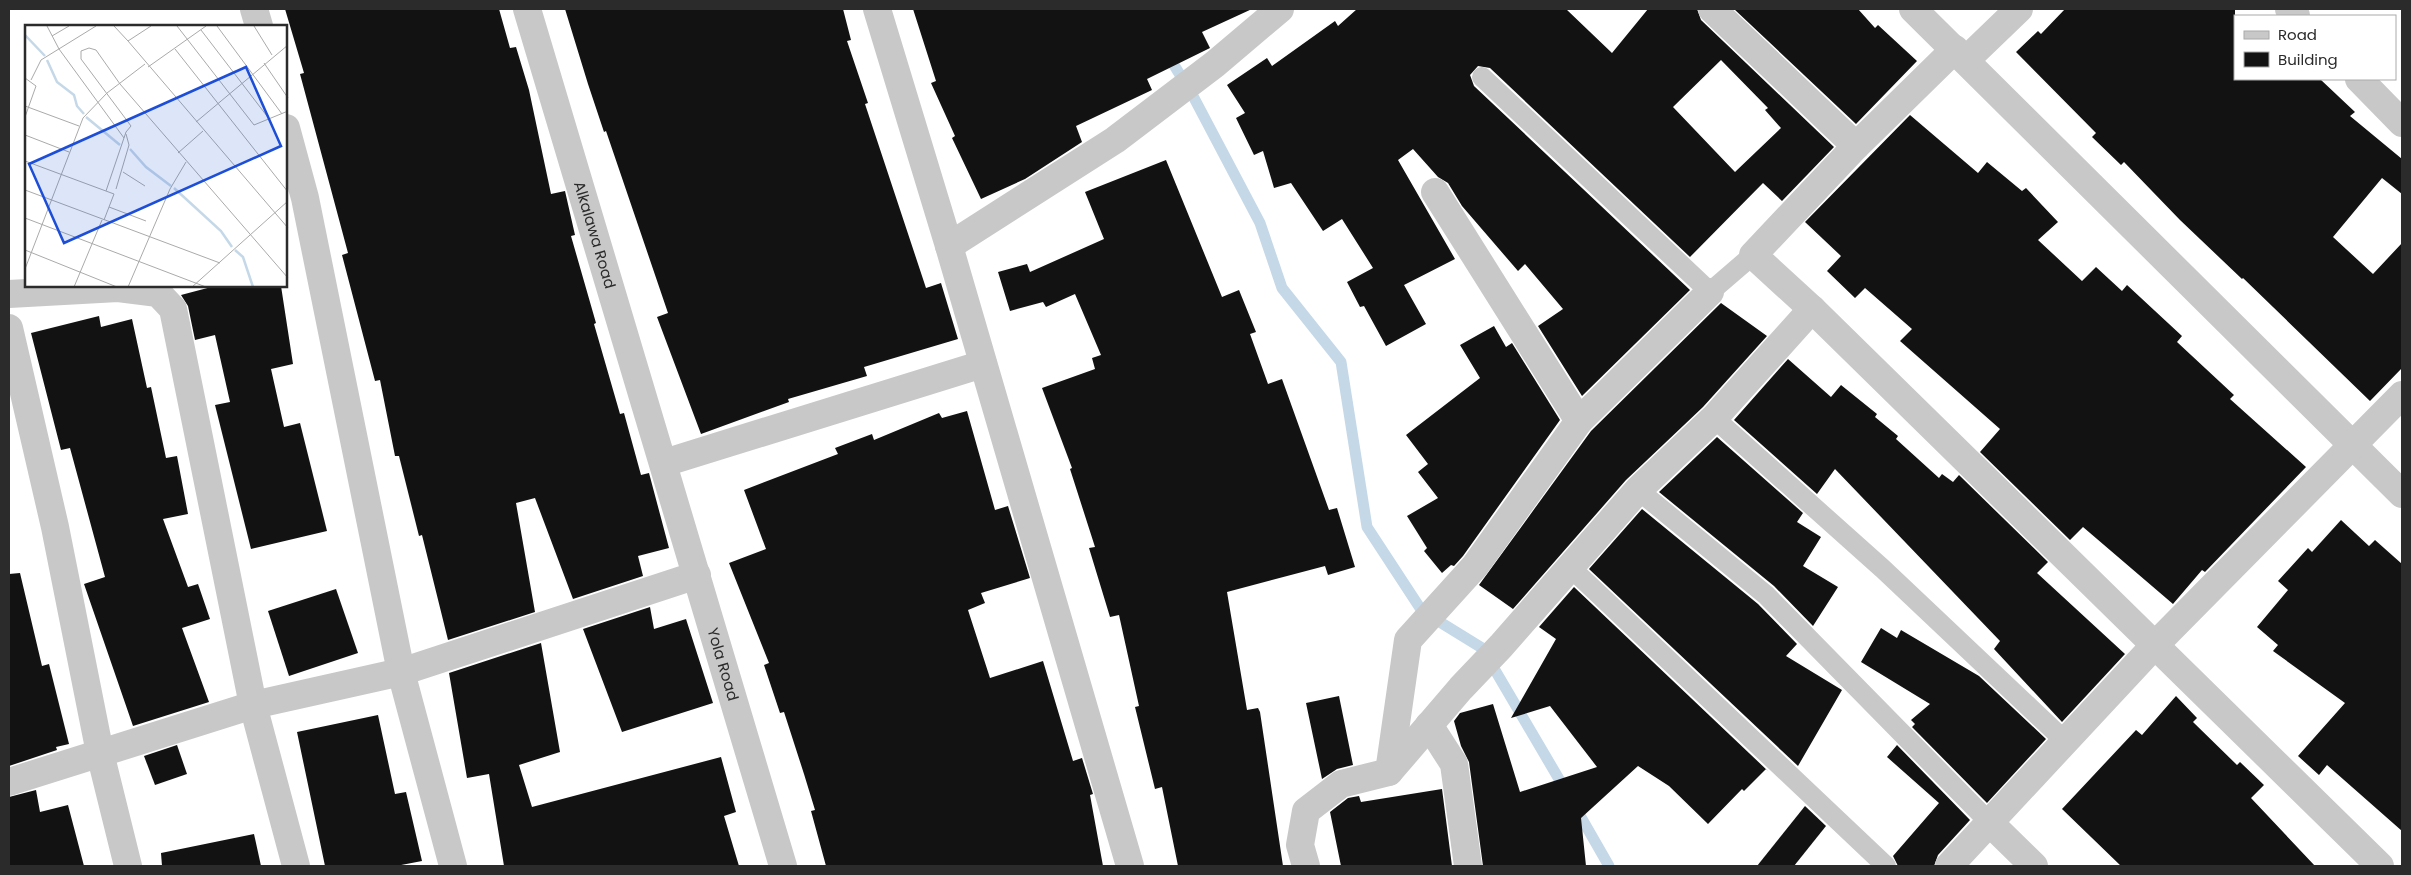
<svg xmlns="http://www.w3.org/2000/svg" width="2411" height="875" viewBox="0 0 2411 875" font-family="Poppins,sans-serif">
  <style>
    .lines { fill: none; stroke-linecap: round; stroke-linejoin: round }
    .stream { stroke: #c5d8e8; stroke-width: 11 }
    .building { fill: #121212; fill-rule: evenodd }
    .lane { stroke: #c8c8c8; stroke-width: 20 }
    .street { stroke: #c8c8c8; stroke-width: 28 }
    .labels { text-anchor: middle; stroke-width: 5; stroke-linejoin: round; paint-order: stroke }
    .street-label { font-size: 15px; fill: #2b2b2b; stroke: #fff }
    .inset-river { fill: none; stroke: #c5d8e8; stroke-width: 2.5 }
    .inset-road { fill: none; stroke: #aaa; stroke-width: 1 }
    .view { fill: #1d4ed8; fill-opacity: 0.15; stroke: #1d4ed8; stroke-width: 2.5 }
    .inset-edge { fill: none; stroke: #2b2b2b; stroke-width: 2.5 }
  </style>
  <rect width="100%" height="100%" fill="#fff"/>
  <g class="lines">
    <g class="stream">
      <path d="M1166,52L1193,96L1260,223L1282,288L1341,362L1367,527L1422,611L1482,648L1566,791"/>
      <path d="M1574,805L1609,866"/>
    </g>
  </g>
  <g class="building">
    <path d="M285,9H499L510,48L516,47L529,90L551,194L565,191L575,235L571,236L596,323L594,324L620,414L624,413L641,475L649,473L669,548L638,556L643,576L573,599L535,498L516,503L535,612L448,640L422,535L419,536L399,456H395L380,380L375,381L342,255L348,253L300,74L304,73Z"/>
    <path d="M565,9H843L851,40L847,41L868,103L865,104L926,288L941,283L958,339L864,367L867,376L788,399L789,402L701,434L657,317L668,313L606,131L604,132L588,84Z"/>
    <path d="M913,9H1252L1202,32L1210,48L1147,79L1152,90L1076,126L1082,142L1025,179L981,199L952,138L955,136L931,83L936,81Z"/>
    <path d="M1357,9H1566L1612,53L1648,9H1697L1701,20L1834,147L1782,201L1763,183L1690,257L1490,68L1478,66L1470,75L1474,86L1690,290L1582,396L1538,326L1563,309L1525,264L1518,271L1462,206L1448,183L1438,177L1413,149L1398,160L1455,259L1404,285L1426,324L1386,346L1364,306L1360,307L1347,282L1373,268L1342,219L1323,231L1291,183L1274,188L1263,151L1254,155L1236,118L1245,113L1227,85L1267,58L1272,66L1335,21L1338,26ZM1721,60L1768,108L1765,110L1781,128L1735,172L1673,107Z"/>
    <path d="M1734,9H1858L1875,28L1878,25L1917,61L1856,124Z"/>
    <path d="M2065,9H2235V79H2320L2355,112L2350,116L2402,159V194L2382,178L2333,237L2373,274L2402,243V368L2370,401L2243,278L2242,279L2180,220L2124,162L2121,165L2092,137L2096,133L2016,52L2038,31L2041,34Z"/>
    <path d="M1910,115L1978,173L1987,162L2022,191L2026,188L2058,222L2038,240L2082,281L2096,267L2122,291L2127,285L2182,336L2177,342L2234,395L2230,399L2306,467L2205,572L2202,570L2173,604L2083,527L2070,540L1980,452L2000,429L1900,341L1912,329L1865,288L1855,298L1827,271L1841,256L1805,222Z"/>
    <path d="M1166,160L1222,297L1239,290L1256,332L1250,334L1268,384L1282,379L1329,510L1337,508L1355,567L1328,575L1325,566L1227,592L1247,710L1258,708L1260,712L1283,866H1178L1162,787L1155,789L1135,707L1139,706L1119,615L1110,617L1089,548L1095,547L1070,469L1072,468L1042,388L1095,369L1092,358L1101,355L1075,294L1046,307L1043,302L1010,311L998,272L1027,264L1030,272L1104,239L1085,192Z"/>
    <path d="M215,286H281L293,364L271,369L284,427L300,423L327,531L251,549L215,405L230,402L215,335L195,340L188,306L181,295Z"/>
    <path d="M1721,303L1767,336L1703,407L1626,480L1513,609L1479,585L1591,431Z"/>
    <path d="M99,316L101,327L132,319L147,388L151,387L166,458L177,456L188,514L163,519L188,587L198,584L210,619L182,628L209,702L133,726L84,584L105,577L70,448L61,450L31,333Z"/>
    <path d="M1494,326L1506,347L1512,343L1560,420L1463,556L1454,566L1451,565L1442,573L1424,551L1427,548L1407,516L1438,498L1418,472L1428,464L1406,435L1480,378L1460,345Z"/>
    <path d="M1788,359L1831,397L1841,385L1877,414L1875,417L1898,436L1896,439L1939,478L1942,474L1953,482L1959,475L2048,562L2037,573L2125,654L2062,722L1994,649L2000,641L1835,469L1817,494L1734,420Z"/>
    <path d="M967,411L995,510L1008,506L1030,578L981,593L985,603L968,610L990,678L1043,661L1073,761L1082,758L1093,794L1090,795L1103,866H826L811,811L815,810L804,774L784,712L780,713L764,665L769,663L729,563L766,549L744,490L838,454L835,448L872,434L874,440L939,413L942,418Z"/>
    <path d="M1717,437L1803,513L1797,522L1821,537L1803,566L1838,587L1813,626L1774,586L1659,492Z"/>
    <path d="M1642,509L1758,604L1797,644L1786,656L1842,690L1798,766L1589,569Z"/>
    <path d="M2341,520L2369,546L2375,540L2402,564V831L2327,765L2319,775L2298,756L2345,703L2273,651L2278,645L2257,627L2288,590L2278,581L2308,548L2312,552Z"/>
    <path d="M20,573L42,666L49,664L69,744L56,747L57,750L9,766V574Z"/>
    <path d="M1574,587L1769,772L1766,769L1744,791L1742,789L1708,824L1669,786L1638,766L1581,818L1586,866H1483L1469,762L1461,746L1454,721L1460,713L1493,704L1520,792L1597,767L1550,706L1511,718L1556,639L1539,627Z"/>
    <path d="M336,589L358,653L289,676L268,611Z"/>
    <path d="M650,607L654,629L686,619L713,703L622,732L583,629Z"/>
    <path d="M1881,628L1897,638L1901,630L1979,676L2046,739L1987,803L1912,727L1915,724L1911,720L1930,704L1861,662Z"/>
    <path d="M541,643L560,752L519,765L532,807L721,757L736,812L724,816L739,866H504L489,774L467,778L449,673Z"/>
    <path d="M1339,696L1353,765L1337,769L1322,779L1306,703Z"/>
    <path d="M2176,696L2197,718L2193,722L2237,765L2240,762L2264,785L2251,798L2315,866H2121L2062,809L2136,730L2142,735Z"/>
    <path d="M378,715L395,794L406,792L422,861L396,866H325L297,732Z"/>
    <path d="M177,745L187,774L155,785L144,756Z"/>
    <path d="M1897,745L1970,820L1938,855L1934,866H1898L1893,856L1939,803L1887,757Z"/>
    <path d="M1442,789L1452,866H1341L1330,812L1348,798L1359,796L1361,802Z"/>
    <path d="M36,790L40,812L68,805L84,866H9V797Z"/>
    <path d="M1805,806L1826,826L1794,866H1757Z"/>
    <path d="M254,834L261,866H162L161,853Z"/>
  </g>
  <g class="lines">
    <g class="lane">
      <path d="M1482,77L1710,292L1753,255"/>
      <path d="M1714,418L1883,569L2066,742"/>
      <path d="M1638,490L1766,595L1991,824"/>
      <path d="M1570,567L1886,866"/>
    </g>
    <g class="street">
      <path d="M254,9L259,26"/>
      <path id="s1" d="M527,9L783,866"/>
      <path d="M877,9L949,246L1130,866"/>
      <path d="M1712,9L1856,146"/>
      <path d="M1913,9L2402,494"/>
      <path d="M2289,9L2296,16"/>
      <path d="M1955,49L1856,146L1753,255L1812,309L2380,866"/>
      <path d="M1966,60L2019,9"/>
      <path d="M2359,79L2402,123"/>
      <path d="M286,128L305,198L401,672L453,866"/>
      <path d="M1435,192L1579,421"/>
      <path d="M949,246L1115,140L1215,64L1280,9"/>
      <path d="M9,294L118,288L158,293L173,309L253,705L296,866"/>
      <path d="M9,328L55,527L100,753L128,866"/>
      <path d="M664,463L983,364"/>
      <path d="M1429,725L1454,764L1468,866"/>
      <path d="M1389,772L1408,640L1475,566L1579,421L1710,292"/>
      <path d="M9,782L253,705L401,672L697,575"/>
      <path d="M1991,824L2034,866"/>
      <path d="M1306,866L1300,845L1306,811L1341,784L1389,772L1461,688L1501,646L1638,490L1714,418L1812,309"/>
      <path d="M1949,866L2154,646L2402,395"/>
    </g>
  </g>
  <g class="labels">
    <g class="street-label">
      <text dy="5" stroke="none"><textPath href="#s1" startOffset="236">Alkalawa Road</textPath></text>
      <text dy="5" stroke="none"><textPath href="#s1" startOffset="684">Yola Road</textPath></text>
    </g>
  </g>
  <g transform="translate(25 25)">
    <rect width="262" height="262" fill="#fff"/>
    <path class="inset-river" d="M0,10L20,31M22,35L32,57L49,70L52,81L59,89M61,92L95,120M105,124L121,142L146,161M149,163L196,206L207,222M210,225L218,232L228,262"/>
    <path class="inset-road" d="M22,1L34,24L99,113M89,1L103,16L126,1M152,1L229,100L263,86M192,1L257,89M229,1L247,30M176,5L245,95M27,11L44,1M103,16L263,203M150,24L263,167M239,38L263,73M123,42L181,1M0,53L11,61L0,92M6,55L16,35L71,1M0,81L54,101M171,97L263,20M0,110L44,127M153,128L178,106M0,136L89,169L79,195M98,147L120,161M91,164L104,120L101,109M0,165L195,238M81,166L101,107L106,101L56,34V26L64,23L71,25L95,59L263,253M84,182L121,196M0,193L181,262M0,225L92,262M0,244L58,93L82,68L120,39M49,262L77,195M103,262L145,164L161,137M167,262L263,176"/>
    <path class="view" d="M221,42L256,121L39,218L4,139Z"/>
    <rect width="262" height="262" class="inset-edge"/>
  </g>
  <rect width="2411" height="875" fill="none" stroke="#2b2b2b" stroke-width="20"/>
  <rect x="2234" y="15" width="162" height="65" fill="#ffffff" stroke="#aaaaaa"/>
  <rect x="2244" y="31" width="25" height="8" fill="#c8c8c8" stroke="#aaaaaa"/>
  <text x="2278" y="40" font-size="15" fill="#2b2b2b">Road</text>
  <rect x="2244" y="52" width="25" height="15" fill="#121212" stroke="#aaaaaa"/>
  <text x="2278" y="65" font-size="15" fill="#2b2b2b">Building</text>
</svg>
